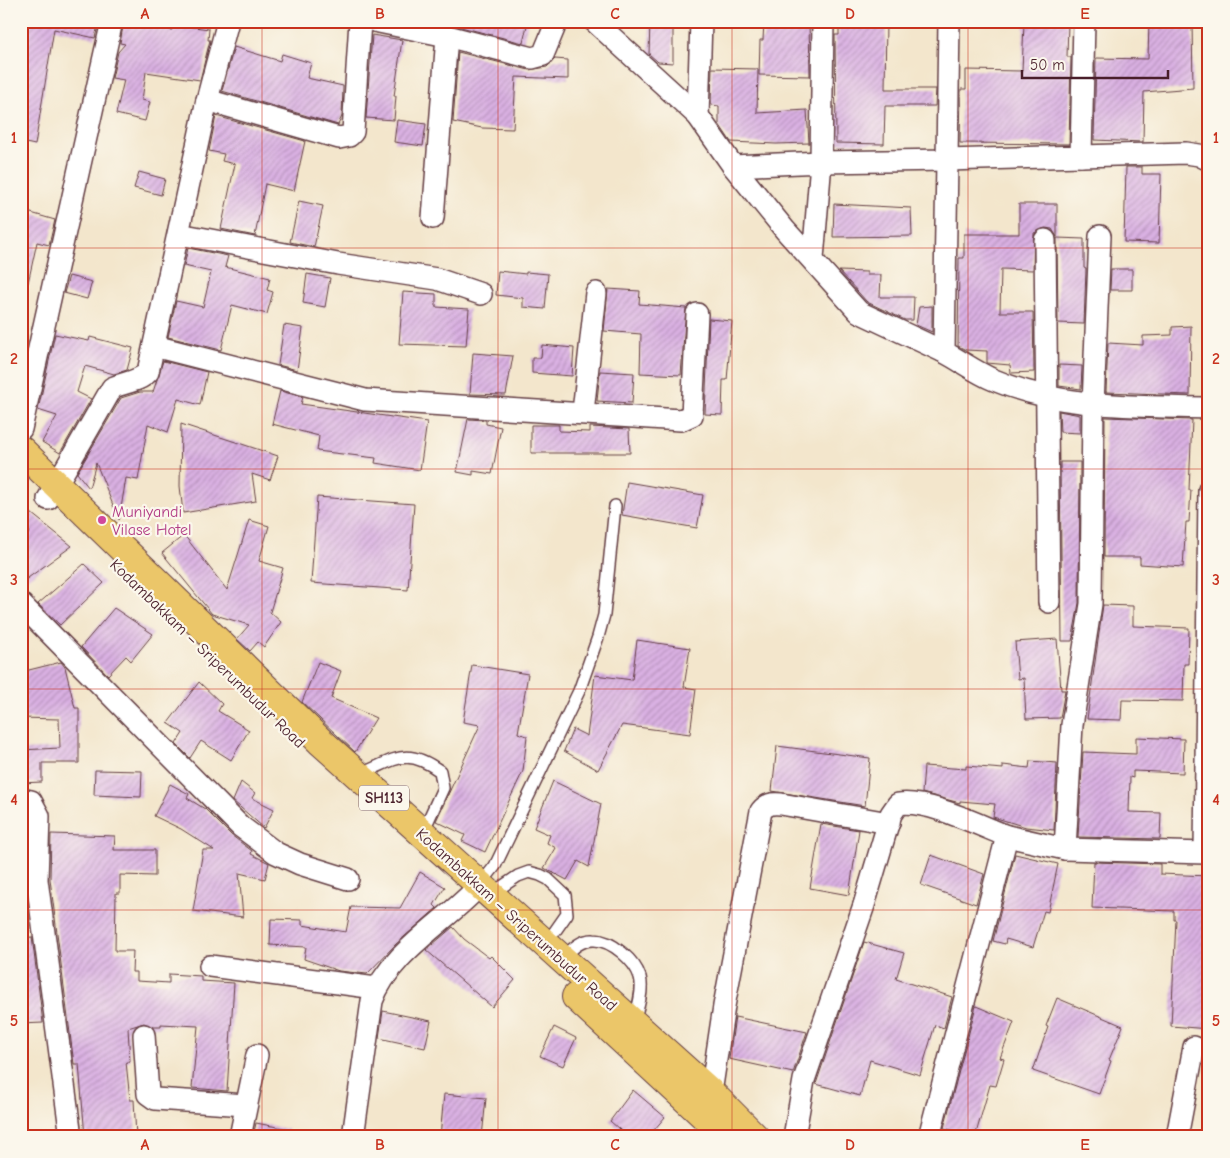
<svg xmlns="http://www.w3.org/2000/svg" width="1230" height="1158" viewBox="0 0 1230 1158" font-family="'Comic Neue',sans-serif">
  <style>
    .building { fill: url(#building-hatch) }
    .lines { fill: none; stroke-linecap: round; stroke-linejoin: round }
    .service-casing { stroke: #633d43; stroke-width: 14 }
    .minor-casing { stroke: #633d43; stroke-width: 24 }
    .primary-casing { stroke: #633d43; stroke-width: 30 }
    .service { stroke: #fff; stroke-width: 11 }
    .minor { stroke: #fff; stroke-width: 21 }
    .primary { stroke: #ebc669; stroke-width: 28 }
    .grid { fill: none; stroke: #c8321e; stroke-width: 1; stroke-opacity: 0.55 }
    .hotel-dot { fill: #d1479c; stroke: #fbf7ec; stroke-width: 2 }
    .labels { text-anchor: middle; stroke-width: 4.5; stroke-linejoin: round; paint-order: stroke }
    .shield { fill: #fbf7ec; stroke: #7f6065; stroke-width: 1 }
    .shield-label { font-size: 15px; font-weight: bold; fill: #4a1f2b }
    .hotel-label { font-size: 16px; fill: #b23c85; stroke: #fbf7ec; text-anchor: start }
    .street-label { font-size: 16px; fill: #4a1f2b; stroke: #fbf7ec }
    .neatline { fill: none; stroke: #c8321e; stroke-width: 2 }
    .grid-label { font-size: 16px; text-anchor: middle; font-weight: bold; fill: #c8321e }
  </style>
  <defs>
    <pattern id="building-hatch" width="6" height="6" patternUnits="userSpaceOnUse" patternTransform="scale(1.25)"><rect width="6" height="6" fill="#dab1e3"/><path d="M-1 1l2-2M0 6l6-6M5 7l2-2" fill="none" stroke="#b38fb8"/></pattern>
  </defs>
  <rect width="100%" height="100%" fill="#fbf7ec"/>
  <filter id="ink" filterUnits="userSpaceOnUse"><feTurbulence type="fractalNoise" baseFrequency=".02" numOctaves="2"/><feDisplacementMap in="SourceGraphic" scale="10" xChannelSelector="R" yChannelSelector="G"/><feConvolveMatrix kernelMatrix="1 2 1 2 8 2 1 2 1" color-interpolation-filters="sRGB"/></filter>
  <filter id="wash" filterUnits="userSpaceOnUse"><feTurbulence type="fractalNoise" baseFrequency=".0096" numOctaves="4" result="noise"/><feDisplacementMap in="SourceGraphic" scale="20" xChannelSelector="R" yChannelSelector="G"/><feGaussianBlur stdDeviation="1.12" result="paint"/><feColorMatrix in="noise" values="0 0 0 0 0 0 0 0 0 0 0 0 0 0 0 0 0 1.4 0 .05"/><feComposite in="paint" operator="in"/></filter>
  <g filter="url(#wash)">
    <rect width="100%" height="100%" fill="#f3e6cc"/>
    <g id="blocks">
      <g class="building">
        <path d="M24,21H99L95,38L54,29L35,145L21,142V34Z"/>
        <path d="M124,21L172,30V24L209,29L208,40H210L200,80L146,72L142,100L150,102L145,121L116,114L124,80L112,78L118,52L125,44L120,43Z"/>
        <path d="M457,21H528L523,43L457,26Z"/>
        <path d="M650,21H673V63L658,62L649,54Z"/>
        <path d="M764,21H809L810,76L759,75L760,40H763Z"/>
        <path d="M839,21H886L885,89H936L935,106H885L884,144L836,143L835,35H839Z"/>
        <path d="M1149,21H1192L1193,88L1144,92L1143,142L1094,140L1096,58L1148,59Z"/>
        <path d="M1024,22L1068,23L1067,57H1071L1069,144L960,143L961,89H966V70L1022,71Z"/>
        <path d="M372,35L402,40L394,96H396L394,120L366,118Z"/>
        <path d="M234,47L280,61L282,54L311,63L307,78L343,86L342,116L338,125L222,91Z"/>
        <path d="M458,52L529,70L547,67L555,59L568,60V79L516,77L513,129L482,128L453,122Z"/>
        <path d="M712,68L758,69L757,113L807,110L809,143L776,144L731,142L719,124V106L711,105Z"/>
        <path d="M216,116L305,141L294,191L265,184L255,236L221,229L235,164L222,161L224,154L209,151Z"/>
        <path d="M397,120L426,124L423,146L394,142Z"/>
        <path d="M1126,167H1142V174H1161L1159,243L1124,242Z"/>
        <path d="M139,172L165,179L161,195L134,188Z"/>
        <path d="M299,201L323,206L314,247L290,242Z"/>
        <path d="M834,204L911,208L912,236L833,237Z"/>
        <path d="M1019,204H1057V237L1052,229L1045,228L1034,233L1033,270L1001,269L1000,312H1033L1034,372L1011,373L1010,365L987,363V351L966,350L958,346L959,258H964V234H1019Z"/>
        <path d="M24,211L55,220L49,245L37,242L28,283L21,282V221Z"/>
        <path d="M1057,238L1084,239V268L1086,269L1084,324L1058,323Z"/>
        <path d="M188,248L228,256L225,267L270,278L267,290L273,292L267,314L232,305L221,350L168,337L176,301L203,307L211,272L184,266Z"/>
        <path d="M1111,269H1132V290H1110Z"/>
        <path d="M498,271L526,274V272L548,274L545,309L523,307V298L496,295Z"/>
        <path d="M839,271L867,272V275H881L880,297H914L913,320H905L867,302Z"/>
        <path d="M307,274L330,278L325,307L303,303Z"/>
        <path d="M69,276L92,282L87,299L64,293Z"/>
        <path d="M608,289L640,291L639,304L686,308L681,375L640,373L641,334L604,331Z"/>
        <path d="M403,292L436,294V307L469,309L466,346L399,344Z"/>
        <path d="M932,306V332L916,325L919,307Z"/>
        <path d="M709,319L732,321L727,380H723L722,415L705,414Z"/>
        <path d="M284,325L303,328L297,370L278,365Z"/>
        <path d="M1191,326L1190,395L1106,392L1108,343L1143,345V336L1172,335V327Z"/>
        <path d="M55,334L89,341L90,337L133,348L127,370L114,374L85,366L77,392L91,399L60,453L42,442L57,416L38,410Z"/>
        <path d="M542,345L574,348L572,376L532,373V358H541Z"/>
        <path d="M473,353L513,356L506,395L470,394Z"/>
        <path d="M163,361L207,372L200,405L178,399L168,432L148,424L138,480L126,478L119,520L96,463L89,488L77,473L121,398L140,392H153Z"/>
        <path d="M1059,365L1082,366L1081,389L1059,386Z"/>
        <path d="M600,371L634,373L632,403L597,401Z"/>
        <path d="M280,391L303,397L301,404L427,422L420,470L375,463L376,458L317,451L319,436L272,424Z"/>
        <path d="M1059,411L1080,415V433L1060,432Z"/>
        <path d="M1105,417L1192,420L1189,490H1191L1189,522H1186L1183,567L1140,564V557H1104Z"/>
        <path d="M468,419L486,420V424L501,427L492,474L473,471V475L457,472Z"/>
        <path d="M181,424L278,456L270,480L252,474L256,501L183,513L180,486Z"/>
        <path d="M531,425H559V431L590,432V427L629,429L630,453H531Z"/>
        <path d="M1060,462H1080L1079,603L1072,641H1062Z"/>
        <path d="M627,482L703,495L697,528L622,515Z"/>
        <path d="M317,497L414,504L408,590L311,583Z"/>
        <path d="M21,505L72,546L21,583V540L30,532L21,525Z"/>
        <path d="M249,520L269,526L259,561L283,568L270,612L281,622L264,647L258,642L250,651L237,639L249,625L212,614L162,553L184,535L227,590Z"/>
        <path d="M84,564L104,583L60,625L38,604Z"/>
        <path d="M1103,605L1133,606V626L1189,628L1188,664H1184L1183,701L1122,700L1121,720L1087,719Z"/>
        <path d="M114,608L153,634L131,661L126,656L108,675L81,647Z"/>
        <path d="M1057,639L1061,690H1065L1060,718L1026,719L1024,678L1018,679L1015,642Z"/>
        <path d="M637,640L690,648L684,687L696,689L690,734L622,725L598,770L564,751L573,729L587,736L595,675L632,680Z"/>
        <path d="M61,662L65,667L75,708H79V763H42V782L21,783V750L60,748L59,719L21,718V672Z"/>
        <path d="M318,662L341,671L331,698L376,718L355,752L302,702Z"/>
        <path d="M472,665L528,674L518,733L527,736L523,771L485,852L462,841L465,835L436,821L480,725L463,722Z"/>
        <path d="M199,682L222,704L218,711L249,730L231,760L201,741L190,758L176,744L183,733L168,723Z"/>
        <path d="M1136,737L1184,739L1183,773L1133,771V778L1130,777L1129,812L1161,813L1160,839L1078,837L1083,752L1136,754Z"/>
        <path d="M777,746L870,758L865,806L772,791Z"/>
        <path d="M1030,761L1057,763L1054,830L1026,827L993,817L995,804L960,801V803L922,793L924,766L966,769V766L1003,769V765L1029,768Z"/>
        <path d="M95,770L142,771L141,797L94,795Z"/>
        <path d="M553,781L601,804L589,867L578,861L567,880L544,868L556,848L547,843L550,835L534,828Z"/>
        <path d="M241,782L255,793L252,798L274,809L264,828L233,801Z"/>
        <path d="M170,784L189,794L187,798L205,809L231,835L252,851L251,854L269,863L265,879L239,873L243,917L193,911L203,850H214L181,829L154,816Z"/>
        <path d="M821,824L859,830L849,895L810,888Z"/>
        <path d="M51,834L115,836L114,850H155V876L120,875V893H116L115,951H133L132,972H137V981L169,983V974L201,976V981L234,983L227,1091L192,1088L198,1026L161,1024V1027H153L144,1023L128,1028L130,1062H126L130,1100H134L136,1137H85L79,1064H74L50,879Z"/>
        <path d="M1015,854L1058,864L1048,912L1044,911L1033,947L1006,939L1005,944L993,941Z"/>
        <path d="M931,855L984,874L976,904L921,885Z"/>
        <path d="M1094,862L1160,864V874L1209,876V1029L1171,1026L1176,920H1174V911L1092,908Z"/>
        <path d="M21,872H25L26,891H21Z"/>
        <path d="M420,872L445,887L434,905L437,908L396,944L367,974L339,971L304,959L306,947L270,945L271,919L302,920V925L346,932L351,907L400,908Z"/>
        <path d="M453,927L464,939L489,958L491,956L515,980L492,1007L426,950Z"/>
        <path d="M32,937L43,1023L21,1024V938Z"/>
        <path d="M864,942L904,953L896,979L952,997L944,1028L935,1025L920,1075L870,1060L860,1096L816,1084Z"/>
        <path d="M1057,998L1123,1026L1109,1060L1111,1061L1099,1094L1033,1071L1048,1027L1046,1026Z"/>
        <path d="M976,1006L1014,1022L1000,1058L1004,1059L996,1086L990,1085L975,1137L944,1128Z"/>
        <path d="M383,1011L431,1021L425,1048L379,1038Z"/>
        <path d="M735,1017L807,1032L793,1073L729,1059Z"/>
        <path d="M554,1027L576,1038L563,1066L540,1056Z"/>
        <path d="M633,1090L665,1117L648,1137H628L610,1121Z"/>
        <path d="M444,1094L486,1098L482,1137H440Z"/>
        <path d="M256,1123L288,1129L287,1137H253Z"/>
      </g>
    </g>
  </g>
  <g filter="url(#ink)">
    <use href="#blocks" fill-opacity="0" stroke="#633d43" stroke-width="1"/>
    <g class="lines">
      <g class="service-casing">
        <g id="service">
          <path d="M358,775C395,761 404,745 440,771L443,788L422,834"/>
          <path d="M480,885L495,866L579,691L598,637L604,615L615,506"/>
          <path d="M491,894L518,876L529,872L540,875L548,879L565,895L567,914L546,944"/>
          <path d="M562,959C570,951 580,939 594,940C612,940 635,961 640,977C644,991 637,1011 633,1023"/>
        </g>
      </g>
      <g class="minor-casing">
        <g id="minor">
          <path d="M374,21L447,36L532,58L543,55L557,21"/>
          <path d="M594,21L698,116L733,166L785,230L859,312L944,352"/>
          <path d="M823,21L821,162L947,160L949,21"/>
          <path d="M1084,21L1081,156L947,160L944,352C961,361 977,373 994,380C1063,409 1135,406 1209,408"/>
          <path d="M207,100L339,138L349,136L353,132L360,21"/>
          <path d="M698,116L701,21"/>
          <path d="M1081,156L1186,153L1199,155L1209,160"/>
          <path d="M733,166L821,162L813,259"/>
          <path d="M433,218L447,36"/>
          <path d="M179,234L338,264L437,279L481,294"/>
          <path d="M1045,240L1049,602"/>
          <path d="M154,346L365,400L681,420L692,415L697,314"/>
          <path d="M583,412L596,293"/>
          <path d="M21,429L112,21"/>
          <path d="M48,499L112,388C124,382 139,382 148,372L207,100L228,21"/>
          <path d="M21,604L240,826L276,853L300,864L348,879"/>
          <path d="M21,799L31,801L39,816L37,880L71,1137"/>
          <path d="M1065,849L1072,725L1091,604L1093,405L1100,236"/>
          <path d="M210,966L376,988"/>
          <path d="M144,1035L148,1094L155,1099L246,1105"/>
          <path d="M711,1093L724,1006L761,811C767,804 772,803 781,804L889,823"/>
          <path d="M240,1137L257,1055"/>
          <path d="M353,1137L372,1001C389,953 446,922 479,886"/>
          <path d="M794,1137L804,1080L864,905L891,814L898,804C927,799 978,825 1007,836"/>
          <path d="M929,1137L1007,836L1065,849L1205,853L1209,490"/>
          <path d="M1177,1137L1194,1047"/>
        </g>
      </g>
      <g class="primary-casing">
        <g id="primary">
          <path d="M21,450L320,741L711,1093L755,1137"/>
          <path d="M576,997L727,1137"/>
        </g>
      </g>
      <use href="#service" class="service"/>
      <use href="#minor" class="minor"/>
      <use href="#primary" class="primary"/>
    </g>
  </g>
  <path class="grid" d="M262,21V1137M498,21V1137M732,21V1137M968,21V1137M21,248H1209M21,469H1209M21,689H1209M21,910H1209"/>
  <circle class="hotel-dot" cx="102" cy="520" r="5"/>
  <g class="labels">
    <rect class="shield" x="359" y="785.5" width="50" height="25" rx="4"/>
    <g class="shield-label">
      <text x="384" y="803">SH113</text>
    </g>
    <g class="hotel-label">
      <text x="112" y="517">Muniyandi<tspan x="112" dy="18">Vilase Hotel</tspan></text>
    </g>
    <g class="street-label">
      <text transform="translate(208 653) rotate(44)" y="6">Kodambakkam – Sriperumbudur Road</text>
      <text transform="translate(517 919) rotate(42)" y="6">Kodambakkam – Sriperumbudur Road</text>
    </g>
  </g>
  <rect width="1230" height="1158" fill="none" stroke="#fbf7ec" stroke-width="55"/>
  <path d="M1022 70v8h146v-8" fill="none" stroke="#4a1f2b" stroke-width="2.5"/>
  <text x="1030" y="70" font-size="15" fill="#4a1f2b" stroke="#fbf7ec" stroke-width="4" paint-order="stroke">50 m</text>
  <rect x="28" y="28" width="1174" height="1102" class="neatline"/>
  <g class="grid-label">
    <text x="145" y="19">A</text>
    <text x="380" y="19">B</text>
    <text x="615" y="19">C</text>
    <text x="850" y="19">D</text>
    <text x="1085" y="19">E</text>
    <text x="14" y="143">1</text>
    <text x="1216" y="143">1</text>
    <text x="14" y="364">2</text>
    <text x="1216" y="364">2</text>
    <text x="14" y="585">3</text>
    <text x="1216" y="585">3</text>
    <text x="14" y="805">4</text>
    <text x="1216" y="805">4</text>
    <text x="14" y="1026">5</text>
    <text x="1216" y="1026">5</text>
    <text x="145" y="1150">A</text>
    <text x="380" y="1150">B</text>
    <text x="615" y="1150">C</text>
    <text x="850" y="1150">D</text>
    <text x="1085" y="1150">E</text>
  </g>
</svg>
